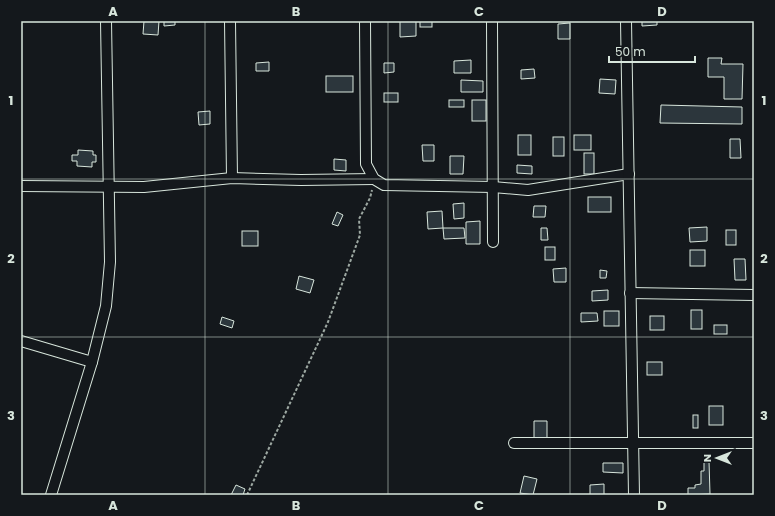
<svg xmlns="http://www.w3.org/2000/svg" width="775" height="516" viewBox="0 0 775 516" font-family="Poppins,sans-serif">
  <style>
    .building { fill: #2c363c; stroke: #d8e6dc }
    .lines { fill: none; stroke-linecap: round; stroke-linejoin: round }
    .minor-casing { stroke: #d8e6dc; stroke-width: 12 }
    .path { stroke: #9da8a2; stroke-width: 2; stroke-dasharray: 3 2; stroke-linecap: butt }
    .minor { stroke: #14181c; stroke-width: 10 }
    .grid { fill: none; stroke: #d8e6dc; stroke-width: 1; stroke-opacity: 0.55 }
    .neatline { fill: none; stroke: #d8e6dc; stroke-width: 1.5 }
    .grid-label { font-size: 13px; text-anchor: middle; font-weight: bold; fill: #d8e6dc }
  </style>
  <rect width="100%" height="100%" fill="#14181c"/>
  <g class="building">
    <path d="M144,21H159L158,35L143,34Z"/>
    <path d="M164,21H175V25L164,26Z"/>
    <path d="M400,21H416V36L400,37Z"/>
    <rect x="420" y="21" width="12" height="6"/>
    <path d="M642,21H657V25L642,26Z"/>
    <path d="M570,23V39H558V24Z"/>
    <path d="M708,58H722L721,64H743L742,99H724V77H708Z"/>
    <path d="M471,60V73H454V61Z"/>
    <path d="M269,62V71H256V63Z"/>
    <path d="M384,63H394V72L384,73Z"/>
    <path d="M534,69L535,78L521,79V70Z"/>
    <rect x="326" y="76" width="27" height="16"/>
    <path d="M600,79L616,80L615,94L599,93Z"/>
    <path d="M461,80L483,81V92H461Z"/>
    <rect x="384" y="93" width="14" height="9"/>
    <rect x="449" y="100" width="15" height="7"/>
    <rect x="472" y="100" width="14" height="21"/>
    <path d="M661,105L742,107V124L660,123Z"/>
    <path d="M210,111V124L199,125L198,112Z"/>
    <rect x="518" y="135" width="13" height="20"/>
    <rect x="574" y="135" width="17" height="15"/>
    <rect x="553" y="137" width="11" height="19"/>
    <path d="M730,139H740L741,158H730Z"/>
    <path d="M422,145H434V161H423Z"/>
    <path d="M78,150L93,151V155H96V162H92V167L77,166V161H72V155H78Z"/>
    <rect x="584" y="153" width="10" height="21"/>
    <path d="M450,156H464L463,174H450Z"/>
    <path d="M334,159L346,160V171L334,170Z"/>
    <path d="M517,165L532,166V174L517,173Z"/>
    <rect x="588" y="197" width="23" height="15"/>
    <path d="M464,203V218L454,219L453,204Z"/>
    <path d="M534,206H546L545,217H533Z"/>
    <path d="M442,211L443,228L428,229L427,212Z"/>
    <path d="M337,212L343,215L338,226L332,224Z"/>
    <path d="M480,221V244H466V222Z"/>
    <path d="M707,227V241L690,242L689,228Z"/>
    <path d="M443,228H464L465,238L444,239Z"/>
    <path d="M541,228H547L548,240H541Z"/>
    <rect x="726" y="230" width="10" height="15"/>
    <rect x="242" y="231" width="16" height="15"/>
    <rect x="545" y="247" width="10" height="13"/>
    <rect x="690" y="250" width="15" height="16"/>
    <path d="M734,259H745L746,280H735Z"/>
    <path d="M566,268V282H554L553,269Z"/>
    <path d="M600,270L607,271L606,278H600Z"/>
    <path d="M299,276L314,280L310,293L296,289Z"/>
    <path d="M608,290V300L592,301V291Z"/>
    <rect x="691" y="310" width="11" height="19"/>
    <rect x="604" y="311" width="15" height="15"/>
    <path d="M581,313H597L598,321L581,322Z"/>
    <rect x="650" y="316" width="14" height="14"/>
    <path d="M222,317L234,321L232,328L220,324Z"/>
    <rect x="714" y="325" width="13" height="9"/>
    <rect x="647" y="362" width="15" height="13"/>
    <rect x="709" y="406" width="14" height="19"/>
    <rect x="693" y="415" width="5" height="13"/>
    <path d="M534,421H547V438L534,439Z"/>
    <path d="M704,461H709L710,494L688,495V488H695V485L701,484V471H704Z"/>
    <path d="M603,463H623V473L603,472Z"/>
    <path d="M524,476L537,479L533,495L520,493Z"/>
    <path d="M604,484V495H590V485Z"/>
    <path d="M236,485L245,489L243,495H231Z"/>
  </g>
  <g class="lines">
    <g class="minor-casing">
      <g id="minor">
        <path d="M230,21L232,178"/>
        <path d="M365,21L366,164L374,179L384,185L493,187L528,190L629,174"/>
        <path d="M492,21L493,242"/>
        <path d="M626,21L634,495"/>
        <path d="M21,186L144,187L232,178L301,180L374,179"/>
        <path d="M630,293L754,295"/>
        <path d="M21,341L92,362"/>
        <path d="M514,443H754"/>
        <path d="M51,495L92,362L106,306L110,262L106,21"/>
      </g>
    </g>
    <path class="path" d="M247,495L328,322L360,235L359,219L370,198L372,190"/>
    <use href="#minor" class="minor"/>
  </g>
  <path class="grid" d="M205,21V495M388,21V495M570,21V495M21,179H754M21,337H754"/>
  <rect width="775" height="516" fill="none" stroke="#14181c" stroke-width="44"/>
  <g transform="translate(717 458) rotate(270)" stroke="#14181c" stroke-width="3" paint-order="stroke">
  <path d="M0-3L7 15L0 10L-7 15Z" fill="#d8e6dc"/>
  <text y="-6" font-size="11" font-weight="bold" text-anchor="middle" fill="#d8e6dc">N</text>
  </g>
  <path d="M609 56v6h86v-6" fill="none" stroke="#d8e6dc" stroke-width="2"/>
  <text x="615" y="56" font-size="12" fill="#d8e6dc" stroke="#14181c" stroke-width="3" paint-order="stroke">50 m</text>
  <rect x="22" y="22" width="731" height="472" class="neatline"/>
  <g class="grid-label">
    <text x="113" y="16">A</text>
    <text x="296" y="16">B</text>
    <text x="479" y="16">C</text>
    <text x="662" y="16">D</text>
    <text x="11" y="105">1</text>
    <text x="764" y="105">1</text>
    <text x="11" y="263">2</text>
    <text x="764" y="263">2</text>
    <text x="11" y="420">3</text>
    <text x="764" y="420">3</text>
    <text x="113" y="510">A</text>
    <text x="296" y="510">B</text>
    <text x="479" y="510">C</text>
    <text x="662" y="510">D</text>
  </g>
</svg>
